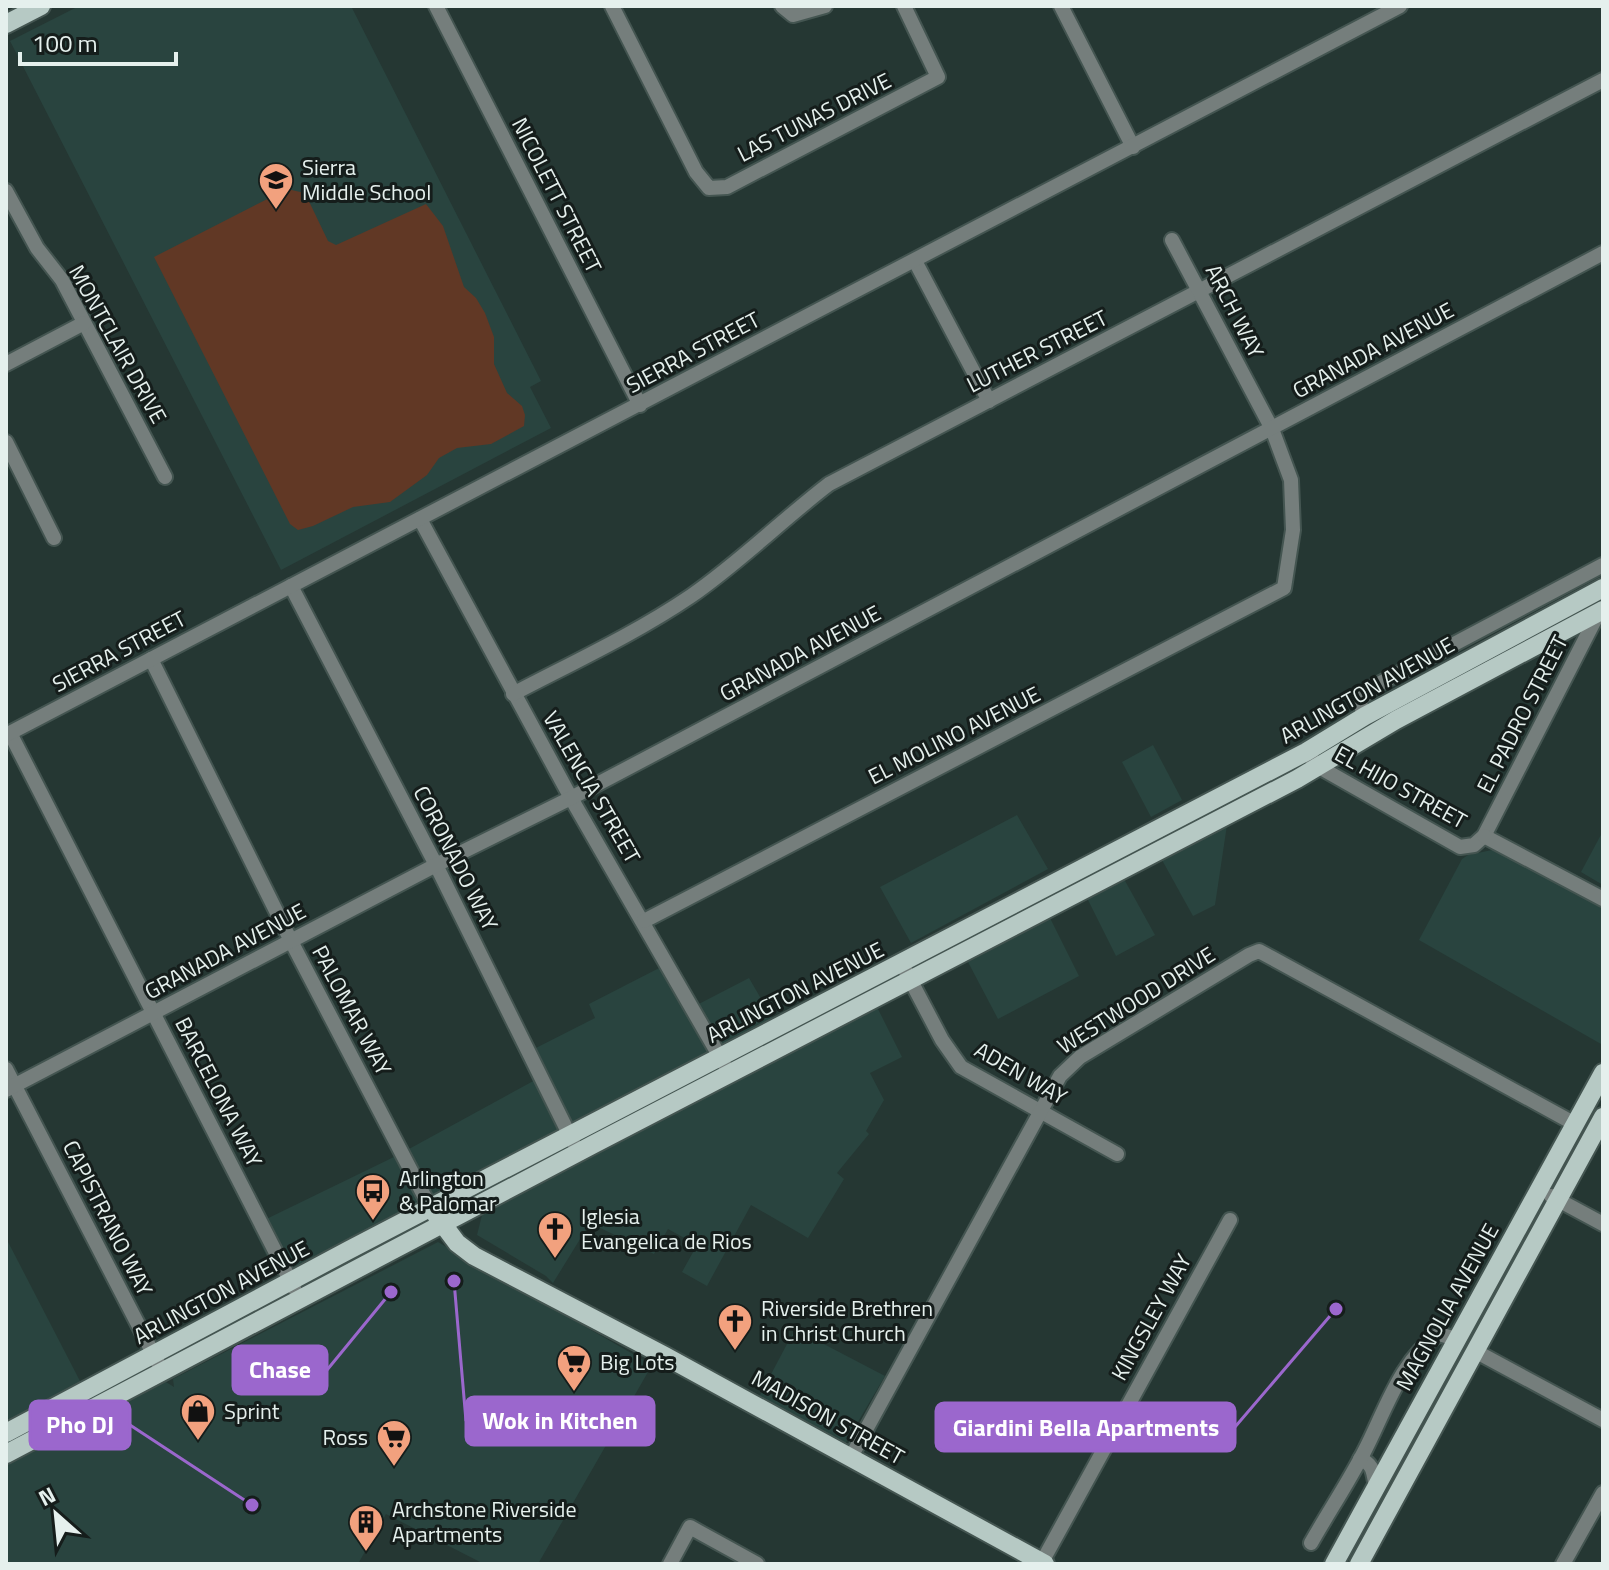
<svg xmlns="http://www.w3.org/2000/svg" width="1609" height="1570" viewBox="0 0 1609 1570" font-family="'Titillium Web',sans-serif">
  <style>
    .built { fill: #29443f }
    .green { fill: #613825 }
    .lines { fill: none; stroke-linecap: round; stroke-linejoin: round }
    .minor-casing { stroke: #445551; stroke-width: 18 }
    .major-casing { stroke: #445551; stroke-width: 22 }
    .minor { stroke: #757e7c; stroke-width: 14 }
    .major { stroke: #b6c9c4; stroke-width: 18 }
    .labels { text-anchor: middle; stroke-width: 6; stroke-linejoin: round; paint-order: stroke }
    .street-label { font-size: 22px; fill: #e5f0ed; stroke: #151d1b }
    .poi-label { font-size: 22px; fill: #e5f0ed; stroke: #151d1b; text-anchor: start }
    .leader { fill: none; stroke: #9b67cd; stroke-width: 3 }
    .callout-dot { fill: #9b67cd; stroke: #151d1b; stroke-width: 3 }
    .callout { fill: #9b67cd; stroke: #9b67cd; stroke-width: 3 }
    .callout-label { font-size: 24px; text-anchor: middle; font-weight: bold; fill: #fff }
  </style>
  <rect width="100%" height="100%" fill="#253733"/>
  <g class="built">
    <path d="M79,6H351L541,381L530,387L551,428L281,570L10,41Z"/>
    <path d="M1153,745L1182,800L1151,817L1122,762Z"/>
    <path d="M1017,815L1048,869L911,943L880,887Z"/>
    <path d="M1227,825L1215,905L1193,916L1162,860Z"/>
    <path d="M1603,831V885L1581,872Z"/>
    <path d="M1492,850L1528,865L1603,908V1040L1601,1044L1419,940L1462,859L1468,855Z"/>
    <path d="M1124,879L1155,935L1116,956L1087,898Z"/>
    <path d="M1050,918L1079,976L998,1019L968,962Z"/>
    <path d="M665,965L691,1008L749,978L774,1021L304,1264L274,1271L252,1226L398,1155L537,1079L524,1054L595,1018L589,1004Z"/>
    <path d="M877,1007L902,1057L870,1073L884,1100L866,1131L869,1134L837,1173L844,1179L808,1238L751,1205L707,1286L682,1272L697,1245L668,1229L654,1254L590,1223L553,1283L546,1276L477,1235L482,1215Z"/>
    <path d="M6,1238L81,1383L6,1421Z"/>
    <path d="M438,1242L652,1365L538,1564H484L386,1514L358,1564H6V1466L166,1382L174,1387L173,1379Z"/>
    <path d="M795,1329L885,1376L845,1444L759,1397Z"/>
  </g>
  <path class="green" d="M287,189L305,193L328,241L336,245L426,204L443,226L464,287L476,298L485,313L494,337V364L507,393L522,406L525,415L524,426L491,444L457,448L439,458L427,475L390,502L353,507L313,526L298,530L290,524L154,257Z"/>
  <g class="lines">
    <g class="minor-casing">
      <g id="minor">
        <path d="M436,6L640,405"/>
        <path d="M612,6L696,172L709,188L727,187L938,77L904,6"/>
        <path d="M782,6L793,15L825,6"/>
        <path d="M1061,6L1133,147"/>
        <path d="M6,191L37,248L62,280L165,477"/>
        <path d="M915,261L989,401"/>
        <path d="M6,364L84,323"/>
        <path d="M6,442L54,538"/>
        <path d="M420,519L571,798L724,1064"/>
        <path d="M291,586L436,865L573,1142"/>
        <path d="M151,659L291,941L431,1209"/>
        <path d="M513,694C572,663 635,634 691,596C740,562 782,520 829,484L1603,80"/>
        <path d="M1365,716L1359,701L1373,687L1603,565"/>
        <path d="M10,733L294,1288"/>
        <path d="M6,735L1400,6"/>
        <path d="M1306,752L1319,767L1460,847L1474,845L1484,836L1599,612"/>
        <path d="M1484,836L1603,899"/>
        <path d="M644,921L1284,588L1293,530L1291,480L1272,429L1172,240"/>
        <path d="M902,964L942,1040L961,1067L1117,1154"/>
        <path d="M6,1069L158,1363"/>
        <path d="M6,1090L436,865L571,798L1603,253"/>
        <path d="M1551,1196L1603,1224"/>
        <path d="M1475,1351L1603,1420"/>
        <path d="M851,1457L1060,1076L1080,1057L1249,955L1259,951L1272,958L1575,1124"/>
        <path d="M1360,1459C1374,1464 1373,1473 1376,1487"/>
        <path d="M1311,1543C1328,1513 1348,1483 1364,1452C1385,1412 1400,1360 1439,1334L1456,1339"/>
        <path d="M1042,1562L1230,1220"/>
        <path d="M670,1564L690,1527L757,1564"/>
        <path d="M1563,1564L1603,1493"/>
      </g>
    </g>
    <g class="major-casing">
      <g id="major">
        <path d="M6,24L41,6"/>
        <path d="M436,1215L457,1243L474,1256L665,1356L1045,1564"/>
        <path d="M6,1433L349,1250L1306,752L1365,716L1603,588"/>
        <path d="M6,1454L594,1144L1297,779L1396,720L1603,610"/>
        <path d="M1334,1564L1603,1073"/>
        <path d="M1359,1564L1603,1117"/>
      </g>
    </g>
    <use href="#minor" class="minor"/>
    <use href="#major" class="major"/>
  </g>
  <defs>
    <g id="school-pin" transform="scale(1.8)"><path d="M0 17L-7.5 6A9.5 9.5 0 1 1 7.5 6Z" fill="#f2a17e" stroke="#151d1b"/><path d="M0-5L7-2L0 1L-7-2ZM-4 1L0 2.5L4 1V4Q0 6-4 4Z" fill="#111"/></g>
    <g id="bus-pin" transform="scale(1.8)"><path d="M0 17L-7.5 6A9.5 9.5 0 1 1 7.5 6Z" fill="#f2a17e" stroke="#151d1b"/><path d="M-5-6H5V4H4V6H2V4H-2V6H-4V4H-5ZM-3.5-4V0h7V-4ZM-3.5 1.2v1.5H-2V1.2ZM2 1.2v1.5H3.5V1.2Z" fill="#111"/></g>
    <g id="church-pin" transform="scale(1.8)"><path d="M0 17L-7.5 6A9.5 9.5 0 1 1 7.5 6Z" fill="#f2a17e" stroke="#151d1b"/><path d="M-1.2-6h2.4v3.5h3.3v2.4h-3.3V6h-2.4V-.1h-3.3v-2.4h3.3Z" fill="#111"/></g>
    <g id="supermarket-pin" transform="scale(1.8)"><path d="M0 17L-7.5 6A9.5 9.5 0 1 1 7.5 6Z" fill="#f2a17e" stroke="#151d1b"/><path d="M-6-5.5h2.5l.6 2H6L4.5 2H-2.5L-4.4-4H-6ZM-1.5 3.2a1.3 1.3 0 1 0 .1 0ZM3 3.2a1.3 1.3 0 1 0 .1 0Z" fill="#111"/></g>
    <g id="shop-pin" transform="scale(1.8)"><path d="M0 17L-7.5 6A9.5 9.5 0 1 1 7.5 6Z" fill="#f2a17e" stroke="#151d1b"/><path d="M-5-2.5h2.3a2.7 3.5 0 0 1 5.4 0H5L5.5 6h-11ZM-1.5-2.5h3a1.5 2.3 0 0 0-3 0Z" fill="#111"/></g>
    <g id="building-pin" transform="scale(1.8)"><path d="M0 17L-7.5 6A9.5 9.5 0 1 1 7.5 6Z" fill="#f2a17e" stroke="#151d1b"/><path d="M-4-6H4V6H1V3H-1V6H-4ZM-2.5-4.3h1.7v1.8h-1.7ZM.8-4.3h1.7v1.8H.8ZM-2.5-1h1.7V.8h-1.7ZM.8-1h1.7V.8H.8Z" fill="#111"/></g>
  </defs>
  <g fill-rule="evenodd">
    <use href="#school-pin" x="276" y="180"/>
    <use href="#bus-pin" x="373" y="1191"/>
    <use href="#church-pin" x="555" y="1229"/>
    <use href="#church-pin" x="735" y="1321"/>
    <use href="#supermarket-pin" x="574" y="1362"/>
    <use href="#shop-pin" x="198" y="1411"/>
    <use href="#supermarket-pin" x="394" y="1437"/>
    <use href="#building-pin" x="366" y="1522"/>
  </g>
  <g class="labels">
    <g class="street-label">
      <text transform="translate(814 117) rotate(-27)" y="8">LAS TUNAS DRIVE</text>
      <text transform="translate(557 195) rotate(63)" y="8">NICOLETT STREET</text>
      <text transform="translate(1235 311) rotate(63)" y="8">ARCH WAY</text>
      <text transform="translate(118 344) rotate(61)" y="8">MONTCLAIR DRIVE</text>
      <text transform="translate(1373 350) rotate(-28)" y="8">GRANADA AVENUE</text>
      <text transform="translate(1037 351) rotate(-27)" y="8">LUTHER STREET</text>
      <text transform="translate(693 352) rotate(-28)" y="8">SIERRA STREET</text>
      <text transform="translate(119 651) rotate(-28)" y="8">SIERRA STREET</text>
      <text transform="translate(800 653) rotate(-28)" y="8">GRANADA AVENUE</text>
      <text transform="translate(1367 690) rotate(-29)" y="8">ARLINGTON AVENUE</text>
      <text transform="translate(1522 714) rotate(-63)" y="8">EL PADRO STREET</text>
      <text transform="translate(954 735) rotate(-27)" y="8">EL MOLINO AVENUE</text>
      <text transform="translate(592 787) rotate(60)" y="8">VALENCIA STREET</text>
      <text transform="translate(1401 787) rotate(29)" y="8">EL HIJO STREET</text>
      <text transform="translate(456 858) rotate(63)" y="8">CORONADO WAY</text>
      <text transform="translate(225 951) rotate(-28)" y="8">GRANADA AVENUE</text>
      <text transform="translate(795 992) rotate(-27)" y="8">ARLINGTON AVENUE</text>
      <text transform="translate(1136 1000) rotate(-32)" y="8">WESTWOOD DRIVE</text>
      <text transform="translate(352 1010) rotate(62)" y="8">PALOMAR WAY</text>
      <text transform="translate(1021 1073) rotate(30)" y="8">ADEN WAY</text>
      <text transform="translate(219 1092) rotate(63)" y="8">BARCELONA WAY</text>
      <text transform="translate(108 1218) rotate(63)" y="8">CAPISTRANO WAY</text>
      <text transform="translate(221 1292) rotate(-28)" y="8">ARLINGTON AVENUE</text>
      <text transform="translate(1447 1307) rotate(-61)" y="8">MAGNOLIA AVENUE</text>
      <text transform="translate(1151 1317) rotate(-61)" y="8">KINGSLEY WAY</text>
      <text transform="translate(828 1417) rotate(29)" y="8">MADISON STREET</text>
    </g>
    <g class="poi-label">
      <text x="302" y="175">Sierra<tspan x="302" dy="25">Middle School</tspan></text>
      <text x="399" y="1186">Arlington<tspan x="399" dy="25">&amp; Palomar</tspan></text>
      <text x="581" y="1224">Iglesia<tspan x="581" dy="25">Evangelica de Rios</tspan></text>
      <text x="761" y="1316">Riverside Brethren<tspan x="761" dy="25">in Christ Church</tspan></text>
      <text x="600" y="1370">Big Lots</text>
      <text x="224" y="1419">Sprint</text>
      <text x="368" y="1445" text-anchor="end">Ross</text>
      <text x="392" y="1517">Archstone Riverside<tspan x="392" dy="25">Apartments</tspan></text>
    </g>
  </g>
  <path class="leader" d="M391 1292L327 1370M454 1281L466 1421M252 1505L130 1425M1336 1309L1235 1427"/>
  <g class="callout-dot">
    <circle cx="391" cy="1292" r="8"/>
    <circle cx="454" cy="1281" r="8"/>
    <circle cx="252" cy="1505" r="8"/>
    <circle cx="1336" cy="1309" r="8"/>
  </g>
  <g class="callout">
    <rect x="233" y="1346" width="94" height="48" rx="8"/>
    <rect x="466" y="1397" width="188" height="48" rx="8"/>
    <rect x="30" y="1401" width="100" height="48" rx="8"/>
    <rect x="936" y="1403" width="299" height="48" rx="8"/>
  </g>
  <g class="callout-label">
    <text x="280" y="1378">Chase</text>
    <text x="560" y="1429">Wok in Kitchen</text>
    <text x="80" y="1433">Pho DJ</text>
    <text x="1086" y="1436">Giardini Bella Apartments</text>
  </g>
  <rect width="1609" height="1570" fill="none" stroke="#e5f0ed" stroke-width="16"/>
  <g transform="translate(56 1514) rotate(333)" stroke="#151d1b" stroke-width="6" paint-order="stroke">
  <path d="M0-6L14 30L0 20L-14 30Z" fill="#e5f0ed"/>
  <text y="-12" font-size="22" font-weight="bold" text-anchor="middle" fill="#e5f0ed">N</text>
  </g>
  <path d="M20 52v12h156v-12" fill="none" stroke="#e5f0ed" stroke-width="4"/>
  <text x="32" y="52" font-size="24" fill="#e5f0ed" stroke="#151d1b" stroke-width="6" paint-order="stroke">100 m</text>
</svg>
